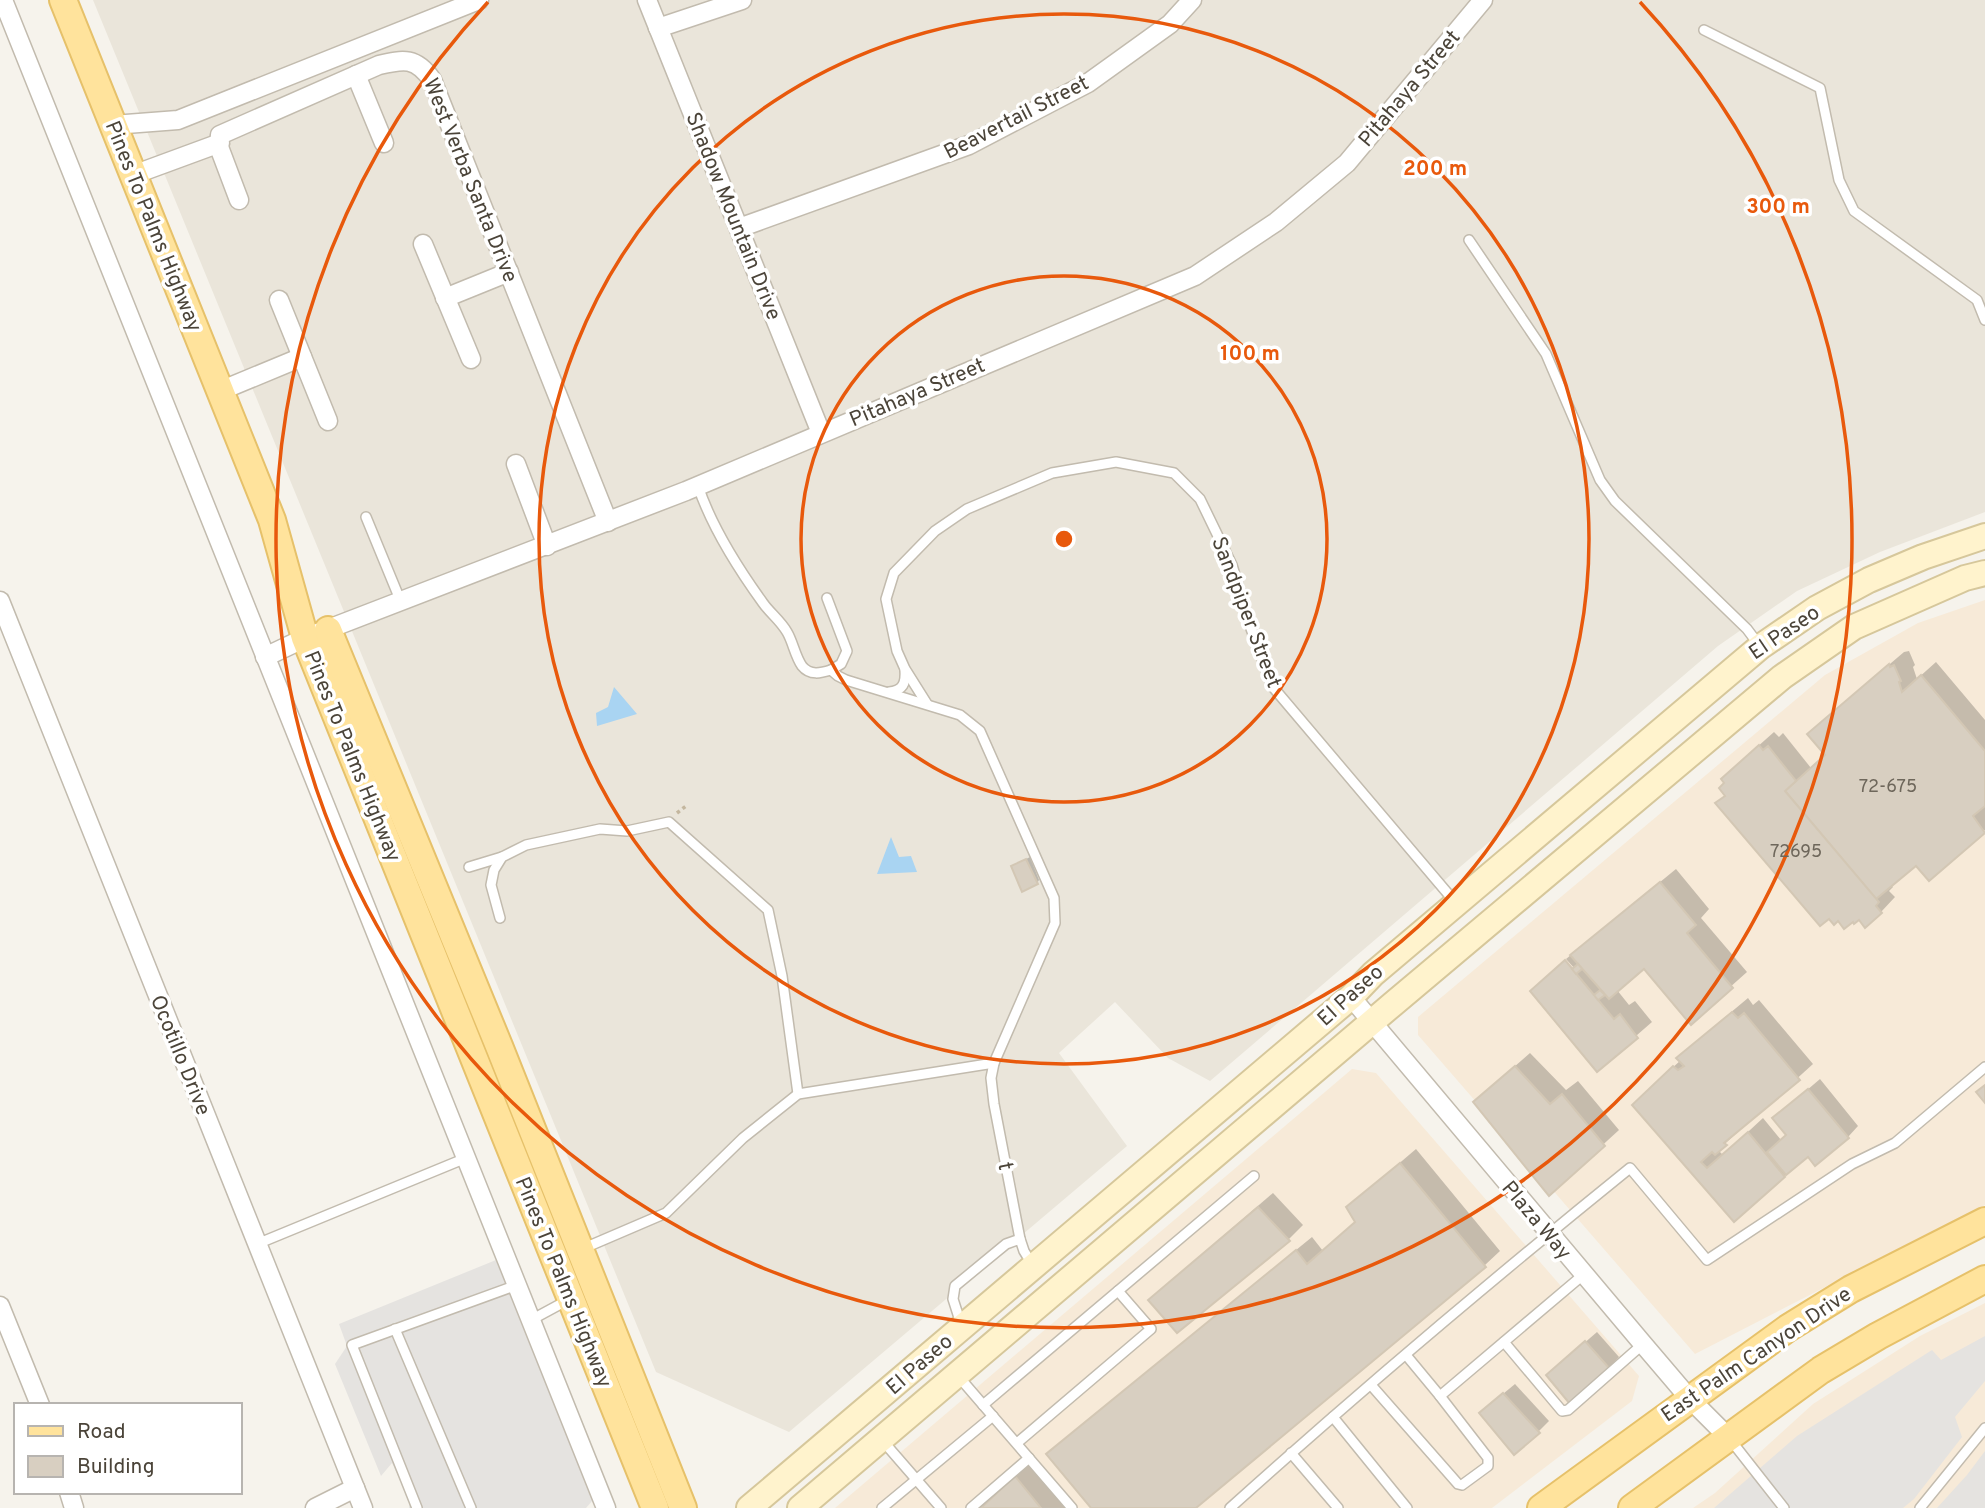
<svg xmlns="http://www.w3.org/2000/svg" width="1985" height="1508" viewBox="0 0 1985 1508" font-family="Overpass,sans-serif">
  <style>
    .residential { fill: #eae5da }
    .commercial { fill: #f7ead8 }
    .parking { fill: #e5e3e0 }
    .water { fill: #a9d4f2 }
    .shadow { fill: #0003 }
    .building { fill: #d8cfc1; stroke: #d3c7b4; stroke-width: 2 }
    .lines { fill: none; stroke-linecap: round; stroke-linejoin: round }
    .lane-casing { stroke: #c2bbae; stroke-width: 12 }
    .street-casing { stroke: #c2bbae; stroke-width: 21 }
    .secondary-casing { stroke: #d6c79b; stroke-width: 28 }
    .primary-casing { stroke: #e6c16a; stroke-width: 30 }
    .path { stroke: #c4b79f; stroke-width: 3.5; stroke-dasharray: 3.5 3.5; stroke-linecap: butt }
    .lane { stroke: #fff; stroke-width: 9 }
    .street { stroke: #fff; stroke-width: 18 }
    .secondary { stroke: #fff3cd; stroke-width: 24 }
    .primary { stroke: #ffe39c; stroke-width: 26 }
    .ring { fill: none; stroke: #e8590c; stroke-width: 3.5 }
    .labels { text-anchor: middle; stroke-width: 7; stroke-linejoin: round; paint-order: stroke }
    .number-label { font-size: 18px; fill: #6e675b }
    .street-label { font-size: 21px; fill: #4b4439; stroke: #fff }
    .centre { fill: #e8590c; stroke: #fff; stroke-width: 3.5 }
    .ring-label { font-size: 21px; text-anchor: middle; font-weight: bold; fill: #e8590c; stroke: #fff; stroke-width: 7; stroke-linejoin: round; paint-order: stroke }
  </style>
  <rect width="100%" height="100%" fill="#f6f3ec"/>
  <path class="residential" d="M93,0H1985V512L1880,552L1797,591L1718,646L1210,1081L1168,1058L1115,1002L1059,1053L1127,1146L789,1432L656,1372Z"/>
  <g class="commercial">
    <path d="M1985,600V1205L1695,1354L1418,1035V1017L1825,675L1918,623Z"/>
    <path d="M1352,1069L1376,1073L1639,1376L1632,1401L1492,1508H835Z"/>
    <path d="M1985,1303V1508H1693L1715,1493L1813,1404L1920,1336Z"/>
  </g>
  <g class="parking">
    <path d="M496,1260L587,1480L593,1500L586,1508H409L410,1501L392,1463L381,1476L335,1364L347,1346L339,1324Z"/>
    <path d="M1985,1336V1381L1955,1417L1962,1437L1914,1499L1903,1508H1714L1797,1436L1932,1350L1941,1360Z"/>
    <path d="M1985,1451V1508H1937L1967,1475Z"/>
  </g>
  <g class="water">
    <path d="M614,687L637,714L597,726L596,713L608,707Z"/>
    <path d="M891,837L899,857L911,856L917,872L877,874Z"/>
  </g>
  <g class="shadow">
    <path d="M1909,651L1915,665L1913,667L1917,679L1936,662L1985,720V830L1929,879L1916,864L1891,885L1893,887L1889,891L1895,897L1881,912L1860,918L1726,795L1738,764L1774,732L1779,737L1783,733L1811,768L1827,754L1824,720L1904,652Z"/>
    <path d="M1030,857L1039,880L1037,883L1013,866Z"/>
    <path d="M1676,869L1709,909L1701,918L1747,972L1691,1022L1644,967L1617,990L1629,1005L1635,1001L1652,1022L1598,1069L1572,972L1575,969L1566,959Z"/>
    <path d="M1748,998L1753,1005L1759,1000L1813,1064L1718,1150L1723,1155L1763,1118L1781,1140L1788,1134L1786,1108L1820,1079L1858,1126L1848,1137L1808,1155L1734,1220L1648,1090L1681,1060L1678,1058L1693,1044Z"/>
    <path d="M1530,1053L1566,1090L1578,1081L1619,1130L1549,1194L1490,1088Z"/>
    <path d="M1416,1149L1500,1251L1485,1265L1193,1508H1094L1048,1454L1063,1440L1312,1237L1323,1251L1357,1221L1348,1207Z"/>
    <path d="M1273,1193L1303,1225L1288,1240L1165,1286Z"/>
    <path d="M1597,1332L1619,1357L1609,1368L1559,1365Z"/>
    <path d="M1515,1384L1549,1421L1538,1432L1492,1403Z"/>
    <path d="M1030,1463L1068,1508H983L991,1500Z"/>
  </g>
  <g class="building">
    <path d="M1889,664L1890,667L1894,665L1901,681L1899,682L1902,692L1921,675L1985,751V806L1973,816L1985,833L1929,881L1916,866L1876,899L1785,791L1825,755L1807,734Z"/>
    <path d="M1759,745L1763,750L1768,746L1796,781L1785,791L1879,902L1876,906L1882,913L1865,928L1859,920L1854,924L1853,922L1844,929L1838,921L1834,925L1829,919L1820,926L1715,803L1725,796L1719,788L1724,783L1721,779Z"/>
    <path d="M1026,859L1038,884L1022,892L1011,866Z"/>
    <path d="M1660,882L1696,925L1687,933L1733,988L1691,1025L1644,969L1609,999L1570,955Z"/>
    <path d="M1565,960L1614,1019L1620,1014L1638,1038L1597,1072L1530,991Z"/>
    <path d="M1578,964L1582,969L1576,974L1572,969Z"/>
    <path d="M1600,990L1605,995L1598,1000L1594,995Z"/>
    <path d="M1732,1012L1738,1018L1744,1013L1800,1080L1724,1143L1727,1145L1715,1155L1712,1152L1701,1162L1707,1168L1748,1132L1785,1177L1734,1222L1632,1105L1673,1066L1678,1070L1684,1066L1676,1058Z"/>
    <path d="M1515,1066L1550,1104L1562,1094L1605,1146L1549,1196L1473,1102Z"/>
    <path d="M1985,1085V1103L1976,1092Z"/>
    <path d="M1808,1089L1849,1138L1815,1166L1808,1157L1786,1175L1767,1152L1786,1135L1772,1118Z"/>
    <path d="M1400,1163L1486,1267L1196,1508H1091L1046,1454L1296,1250L1307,1264L1355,1222L1346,1207Z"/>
    <path d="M1258,1207L1290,1241L1177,1333L1148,1300Z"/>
    <path d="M1585,1341L1610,1369L1570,1404L1546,1375Z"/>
    <path d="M1503,1393L1540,1433L1514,1455L1479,1413Z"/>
    <path d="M1015,1476L1041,1508H981Z"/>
  </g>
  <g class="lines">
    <g class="lane-casing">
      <g id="lane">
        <path d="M1704,30L1820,88L1839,180L1854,211L1977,300L1985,320"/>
        <path d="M1469,240L1546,354L1600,480L1615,501L1747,629L1759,645"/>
        <path d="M366,517L401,602"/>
        <path d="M827,598L847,651L841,664L831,670"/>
        <path d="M889,692C903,691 906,683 905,670"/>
        <path d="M927,704L905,669L897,651L886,599L894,573L935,531L967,509L1052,473L1116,462L1174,473L1200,499L1232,565L1250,626L1272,686L1455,902"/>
        <path d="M469,867L502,857"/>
        <path d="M500,918L491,885L494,870L502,857L526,845L600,829L627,831L669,822L768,910L782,976L798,1094"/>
        <path d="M994,1063L991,1078L994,1104L1020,1239L1024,1251L1032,1264"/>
        <path d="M257,1244L466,1158"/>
        <path d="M582,1249L666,1213L743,1138L798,1094L994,1063L1055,923L1054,898L980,731L960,715L846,680L838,676L831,670C821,673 810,676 802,666C795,656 793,642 787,632C780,620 770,613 763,603C737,567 712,528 698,486"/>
        <path d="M531,1320L568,1300"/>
        <path d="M961,1324L953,1299L955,1286L1006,1244L1020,1239"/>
        <path d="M395,1329L471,1508"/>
        <path d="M1504,1342L1562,1411L1568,1410L1643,1344"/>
        <path d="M1406,1355L1440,1396"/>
        <path d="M959,1377L1072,1508"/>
        <path d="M1371,1385L1458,1484L1462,1485L1488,1466V1458L1440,1396L1583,1275"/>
        <path d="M983,1405L1254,1176"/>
        <path d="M1333,1417L1407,1508"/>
        <path d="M1729,1438L1784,1508"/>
        <path d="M882,1440L941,1508"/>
        <path d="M1017,1443L1151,1329L1118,1291"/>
        <path d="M1291,1453L1338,1508"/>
        <path d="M417,1508L352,1345L517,1285"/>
        <path d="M882,1508L993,1416"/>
        <path d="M971,1508L1029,1458"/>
        <path d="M1230,1508C1360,1391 1494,1278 1630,1168L1707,1260L1852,1164L1895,1143L1985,1067"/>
        <path d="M1920,1508L1985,1428"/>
      </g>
    </g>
    <g class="street-casing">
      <g id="street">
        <path d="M3,0L606,1508"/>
        <path d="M647,0L821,433"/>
        <path d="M658,28L742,0"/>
        <path d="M356,75L384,143"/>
        <path d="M113,125L178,120L479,0"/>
        <path d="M133,175L220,143"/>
        <path d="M239,200L219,147L220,135L379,65C404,59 416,57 432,80L608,522"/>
        <path d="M739,228L969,145L1088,83L1170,24L1192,0"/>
        <path d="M423,244L471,359"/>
        <path d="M445,298L509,272"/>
        <path d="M279,300L328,421"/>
        <path d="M220,391L302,357"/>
        <path d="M516,464L547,546"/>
        <path d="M0,601L363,1508"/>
        <path d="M265,657L305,638L686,491L1195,276L1276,222L1347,163L1483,0"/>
        <path d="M1351,997L1643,1344L1689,1398L1728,1437"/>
        <path d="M0,1306L40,1405"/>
        <path d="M69,1492L74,1508"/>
        <path d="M315,1508L355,1488"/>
      </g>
    </g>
    <g class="secondary-casing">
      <g id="secondary">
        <path d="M749,1508L1351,997L1373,974L1760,647L1817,608L1869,580L1923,557L1985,536"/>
        <path d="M800,1508L1393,1004L1782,677L1854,627L1965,578L1985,573"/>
      </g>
    </g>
    <g class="primary-casing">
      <g id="primary">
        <path d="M63,0L272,520L305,638L655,1508"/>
        <path d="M328,630L499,1046L683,1508"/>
        <path d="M1541,1508L1788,1328L1851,1289L1985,1221"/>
        <path d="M1632,1508L1821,1370L1878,1336L1985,1279"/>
      </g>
    </g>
    <path class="path" d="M677,813L686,806"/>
    <use href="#lane" class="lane"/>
    <use href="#street" class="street"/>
    <use href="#secondary" class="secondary"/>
    <use href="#primary" class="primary"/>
  </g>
  <g class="ring">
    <circle cx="1064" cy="539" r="263"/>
    <circle cx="1064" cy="539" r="525"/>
    <path d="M1640 2A788 788 0 1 1 488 2"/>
  </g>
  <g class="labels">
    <g class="number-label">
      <text x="1888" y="792">72-675</text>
      <text x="1796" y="857">72695</text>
    </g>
    <g class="street-label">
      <text transform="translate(1409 88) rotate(-50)" y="7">Pitahaya Street</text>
      <text transform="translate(1016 117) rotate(-27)" y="7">Beavertail Street</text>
      <text transform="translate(471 180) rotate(68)" y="7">West Verba Santa Drive</text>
      <text transform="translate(734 216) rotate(68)" y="7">Shadow Mountain Drive</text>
      <text transform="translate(154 226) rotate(68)" y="7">Pines To Palms Highway</text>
      <text transform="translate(917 392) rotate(-23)" y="7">Pitahaya Street</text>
      <text transform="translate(1247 612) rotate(69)" y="7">Sandpiper Street</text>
      <text transform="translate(1784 632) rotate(-34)" y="7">El Paseo</text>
      <text transform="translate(353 756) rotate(68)" y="7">Pines To Palms Highway</text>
      <text transform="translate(1350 995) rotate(-42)" y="7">El Paseo</text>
      <text transform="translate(181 1055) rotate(68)" y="7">Ocotillo Drive</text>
      <text transform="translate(1006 1166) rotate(79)" y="7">t</text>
      <text transform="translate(1537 1220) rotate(50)" y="7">Plaza Way</text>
      <text transform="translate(564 1282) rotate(68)" y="7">Pines To Palms Highway</text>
      <text transform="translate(1756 1354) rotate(-34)" y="7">East Palm Canyon Drive</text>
      <text transform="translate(919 1364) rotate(-41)" y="7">El Paseo</text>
    </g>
  </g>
  <circle cx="1064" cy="539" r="10" class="centre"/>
  <g class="ring-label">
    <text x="1435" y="175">200 m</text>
    <text x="1778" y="213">300 m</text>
    <text x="1250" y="360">100 m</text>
  </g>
  <rect x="14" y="1403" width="228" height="91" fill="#ffffff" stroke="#b7b4b0" stroke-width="2"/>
  <rect x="28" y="1426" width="35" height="10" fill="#ffe39c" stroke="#b7b4b0" stroke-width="2"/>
  <text x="77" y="1438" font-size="21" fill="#4b4439">Road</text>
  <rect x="28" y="1456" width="35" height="21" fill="#d8cfc1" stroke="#b7b4b0" stroke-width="2"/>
  <text x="77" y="1473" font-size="21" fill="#4b4439">Building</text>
</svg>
